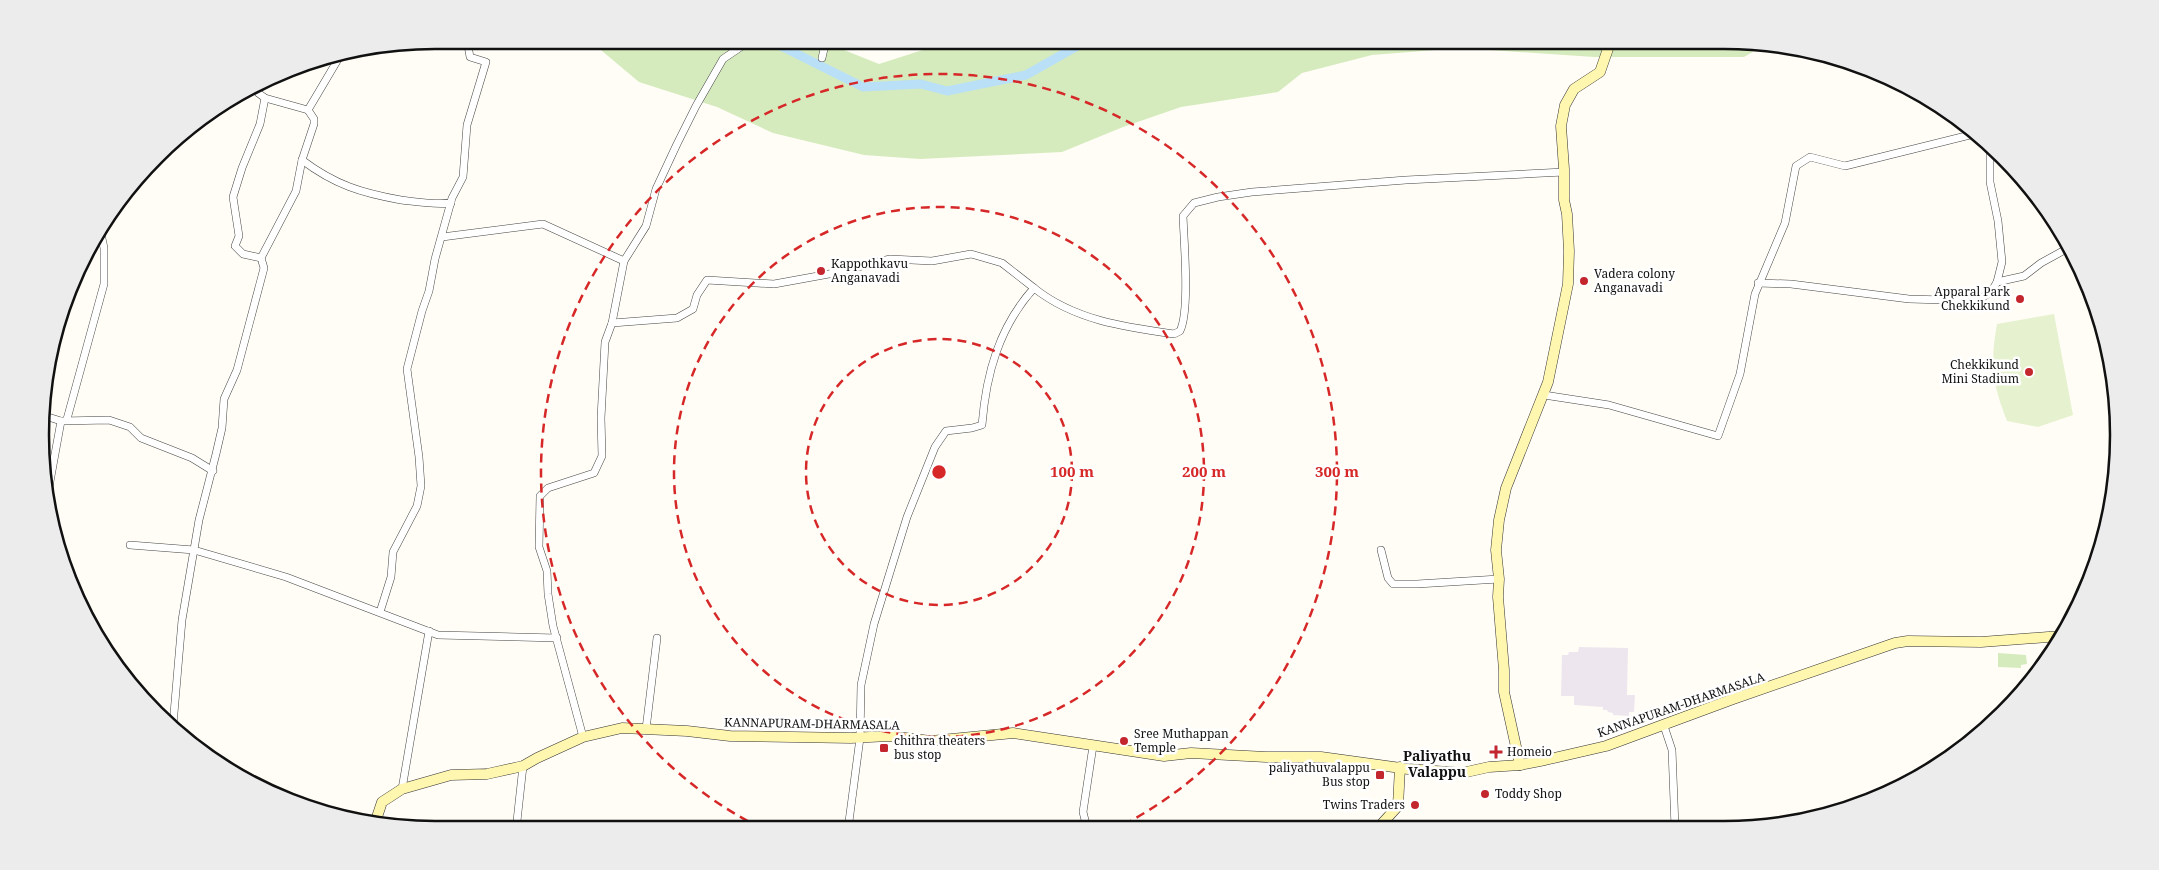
<svg xmlns="http://www.w3.org/2000/svg" width="2159" height="870" viewBox="0 0 2159 870" font-family="'Noto Serif',serif">
  <style>
    .industrial { fill: #eee6ef }
    .green { fill: #d5ebbd }
    .pitch { fill: #e6f2cf }
    .lines { fill: none; stroke-linecap: round; stroke-linejoin: round }
    .canal { stroke: #b9e0f7; stroke-width: 9 }
    .minor-casing { stroke: #444; stroke-width: 8 }
    .secondary-casing { stroke: #333; stroke-width: 11 }
    .minor { stroke: #fff; stroke-width: 7 }
    .secondary { stroke: #fff6b0; stroke-width: 10 }
    .ring { fill: none; stroke: #d62828; stroke-width: 2.5; stroke-dasharray: 9 6 }
    .poi-dot { fill: #c4262e; stroke: #fff; stroke-width: 2 }
    .labels { text-anchor: middle; stroke-width: 5; stroke-linejoin: round; paint-order: stroke }
    .poi-label { font-size: 12px; fill: #111; stroke: #fff; text-anchor: start }
    .street-label { font-size: 12px; fill: #111; stroke: #fff }
    .neighbourhood-label { font-size: 14px; font-weight: bold; fill: #111; stroke: #fff }
    .rim { fill: none; stroke: #111; stroke-width: 2.5 }
    .centre { fill: #d62828; stroke: #fff; stroke-width: 2.5 }
    .ring-label { font-size: 15px; text-anchor: middle; font-weight: bold; fill: #d62828; stroke: #fff; stroke-width: 5; stroke-linejoin: round; paint-order: stroke }
  </style>
  <rect width="100%" height="100%" fill="#fffdf5"/>
  <path class="industrial" d="M1579,647L1628,648L1627,695H1635L1634,712H1629V716L1613,715V713L1608,712L1607,710H1603V707L1574,705V696H1561L1562,655H1568L1569,652H1578Z"/>
  <g class="green">
    <path d="M589,40H819L879,64L954,40H1724L1763,46L1744,57H1594L1461,48L1372,55L1302,73L1278,92L1181,107L1123,127L1062,152L920,159L864,155L773,133L717,107L639,82Z"/>
    <path d="M1998,653L2026,655L2027,664L2021,665V668L1998,667Z"/>
  </g>
  <path class="pitch" d="M2054,314L2073,415L2038,427L2007,421C1992,383 1990,364 1997,324Z"/>
  <g class="lines">
    <path class="canal" d="M760,40L783,47L863,87L921,84L947,91L1026,75L1088,40"/>
    <g class="minor-casing">
      <g id="minor">
        <path d="M822,58L826,40"/>
        <path d="M265,98L308,110L340,56"/>
        <path d="M308,110L314,119V124L302,160C335,185 362,193 401,200C418,202 434,205 451,203"/>
        <path d="M1990,144V182L1998,221L2002,262L1997,282"/>
        <path d="M442,237L543,224L624,261"/>
        <path d="M261,258L296,191L302,160"/>
        <path d="M1758,283L1791,284L1909,299L1944,300L1980,299L1991,292L1997,282L2024,276L2041,263L2070,247"/>
        <path d="M612,323L624,261L646,226L656,189L677,144L696,106L723,59L751,40"/>
        <path d="M1544,395L1609,405L1718,436L1740,374L1755,294L1785,223L1796,166L1810,157L1845,166L1978,133"/>
        <path d="M45,416L61,421L47,498"/>
        <path d="M67,419L104,284V248L100,229"/>
        <path d="M61,421L109,420L130,427L141,438L192,458L213,471"/>
        <path d="M130,545L194,550L286,577L438,635L557,638"/>
        <path d="M1381,550L1388,578L1393,584H1417L1499,579"/>
        <path d="M380,612L391,577L393,552L417,506L421,486L419,457L407,369L422,311L429,291L435,259L452,198L463,177L467,125L486,62L470,57L467,40"/>
        <path d="M173,725L182,620L199,520L216,454L222,428L224,399L237,370L264,268L261,258L243,254L235,246L239,236L233,197L242,168L260,124L265,98L250,87"/>
        <path d="M1664,726L1672,750L1675,827"/>
        <path d="M646,729L657,638"/>
        <path d="M583,737L553,626L548,594L547,571L539,547L540,496L548,488L594,473L602,456L601,418L605,342L612,323L677,318L693,309L697,295L707,280L774,284L829,274L890,259L932,261L971,254L1002,263L1034,288"/>
        <path d="M402,789L429,631"/>
        <path d="M1087,828L1083,812L1093,746"/>
        <path d="M848,829L860,738L861,685L874,624L907,517L935,447L946,431L972,428L982,425C986,374 999,327 1034,288C1074,320 1124,327 1174,334L1180,331C1190,311 1184,242 1183,216L1194,203L1218,197L1252,192L1406,180L1564,172"/>
        <path d="M516,830L523,766"/>
      </g>
    </g>
    <g class="secondary-casing">
      <g id="secondary">
        <path d="M1520,765L1504,692V670L1498,597L1499,579L1496,550L1499,520L1506,488L1548,382L1568,284L1569,251L1567,214L1564,200V169L1561,126L1565,105L1574,89L1600,72L1611,40"/>
        <path d="M376,820L382,802L402,789L451,775L487,774L523,766L537,758L583,737L622,728L687,731L730,736L851,738L888,736L931,741L1013,733L1164,756L1191,753L1266,757H1321L1408,769L1462,773L1489,767L1520,765L1545,760L1606,746L1733,699L1895,643L1908,641L1981,642L2061,636"/>
        <path d="M1378,828L1398,806L1400,767"/>
      </g>
    </g>
    <use href="#minor" class="minor"/>
    <use href="#secondary" class="secondary"/>
  </g>
  <g class="ring">
    <circle cx="939" cy="472" r="133"/>
    <circle cx="939" cy="472" r="265"/>
    <path d="M761 828A398 398 0 1 1 1117 828"/>
  </g>
  <g class="poi-dot">
    <circle cx="821" cy="271" r="5"/>
    <circle cx="1584" cy="281" r="5"/>
    <circle cx="2020" cy="299" r="5"/>
    <circle cx="2029" cy="372" r="5"/>
    <circle cx="1124" cy="741" r="5"/>
    <rect x="879" y="743" width="10" height="10" rx="2.5"/>
    <path d="M1493.5 744.5h5v5h5v5h-5v5h-5v-5h-5v-5h5z"/>
    <rect x="1375" y="770" width="10" height="10" rx="2.5"/>
    <circle cx="1485" cy="794" r="5"/>
    <circle cx="1415" cy="805" r="5"/>
  </g>
  <g class="labels">
    <g class="poi-label">
      <text x="831" y="268">Kappothkavu<tspan x="831" dy="14">Anganavadi</tspan></text>
      <text x="1594" y="278">Vadera colony<tspan x="1594" dy="14">Anganavadi</tspan></text>
      <text x="2010" y="296" text-anchor="end">Apparal Park<tspan x="2010" dy="14">Chekkikund</tspan></text>
      <text x="2019" y="369" text-anchor="end">Chekkikund<tspan x="2019" dy="14">Mini Stadium</tspan></text>
      <text x="1134" y="738">Sree Muthappan<tspan x="1134" dy="14">Temple</tspan></text>
      <text x="894" y="745">chithra theaters<tspan x="894" dy="14">bus stop</tspan></text>
      <text x="1507" y="756">Homeio</text>
      <text x="1370" y="772" text-anchor="end">paliyathuvalappu<tspan x="1370" dy="14">Bus stop</tspan></text>
      <text x="1495" y="798">Toddy Shop</text>
      <text x="1405" y="809" text-anchor="end">Twins Traders</text>
    </g>
    <g class="street-label">
      <text transform="translate(1681 705) rotate(-19)" y="4">KANNAPURAM-DHARMASALA</text>
      <text transform="translate(812 724) rotate(1)" y="4">KANNAPURAM-DHARMASALA</text>
    </g>
    <g class="neighbourhood-label">
      <text x="1437" y="761">Paliyathu<tspan x="1437" dy="16">Valappu</tspan></text>
    </g>
  </g>
  <path d="M0 0H2159V870H0ZM435 49H1724A386 386 0 0 1 2110 435V435A386 386 0 0 1 1724 821H435A386 386 0 0 1 49 435V435A386 386 0 0 1 435 49Z" fill="#ececec" fill-rule="evenodd"/>
  <path class="rim" d="M435 49H1724A386 386 0 0 1 2110 435V435A386 386 0 0 1 1724 821H435A386 386 0 0 1 49 435V435A386 386 0 0 1 435 49Z"/>
  <circle cx="939" cy="472" r="8" class="centre"/>
  <g class="ring-label">
    <text x="1072" y="477">100 m</text>
    <text x="1204" y="477">200 m</text>
    <text x="1337" y="477">300 m</text>
  </g>
</svg>
